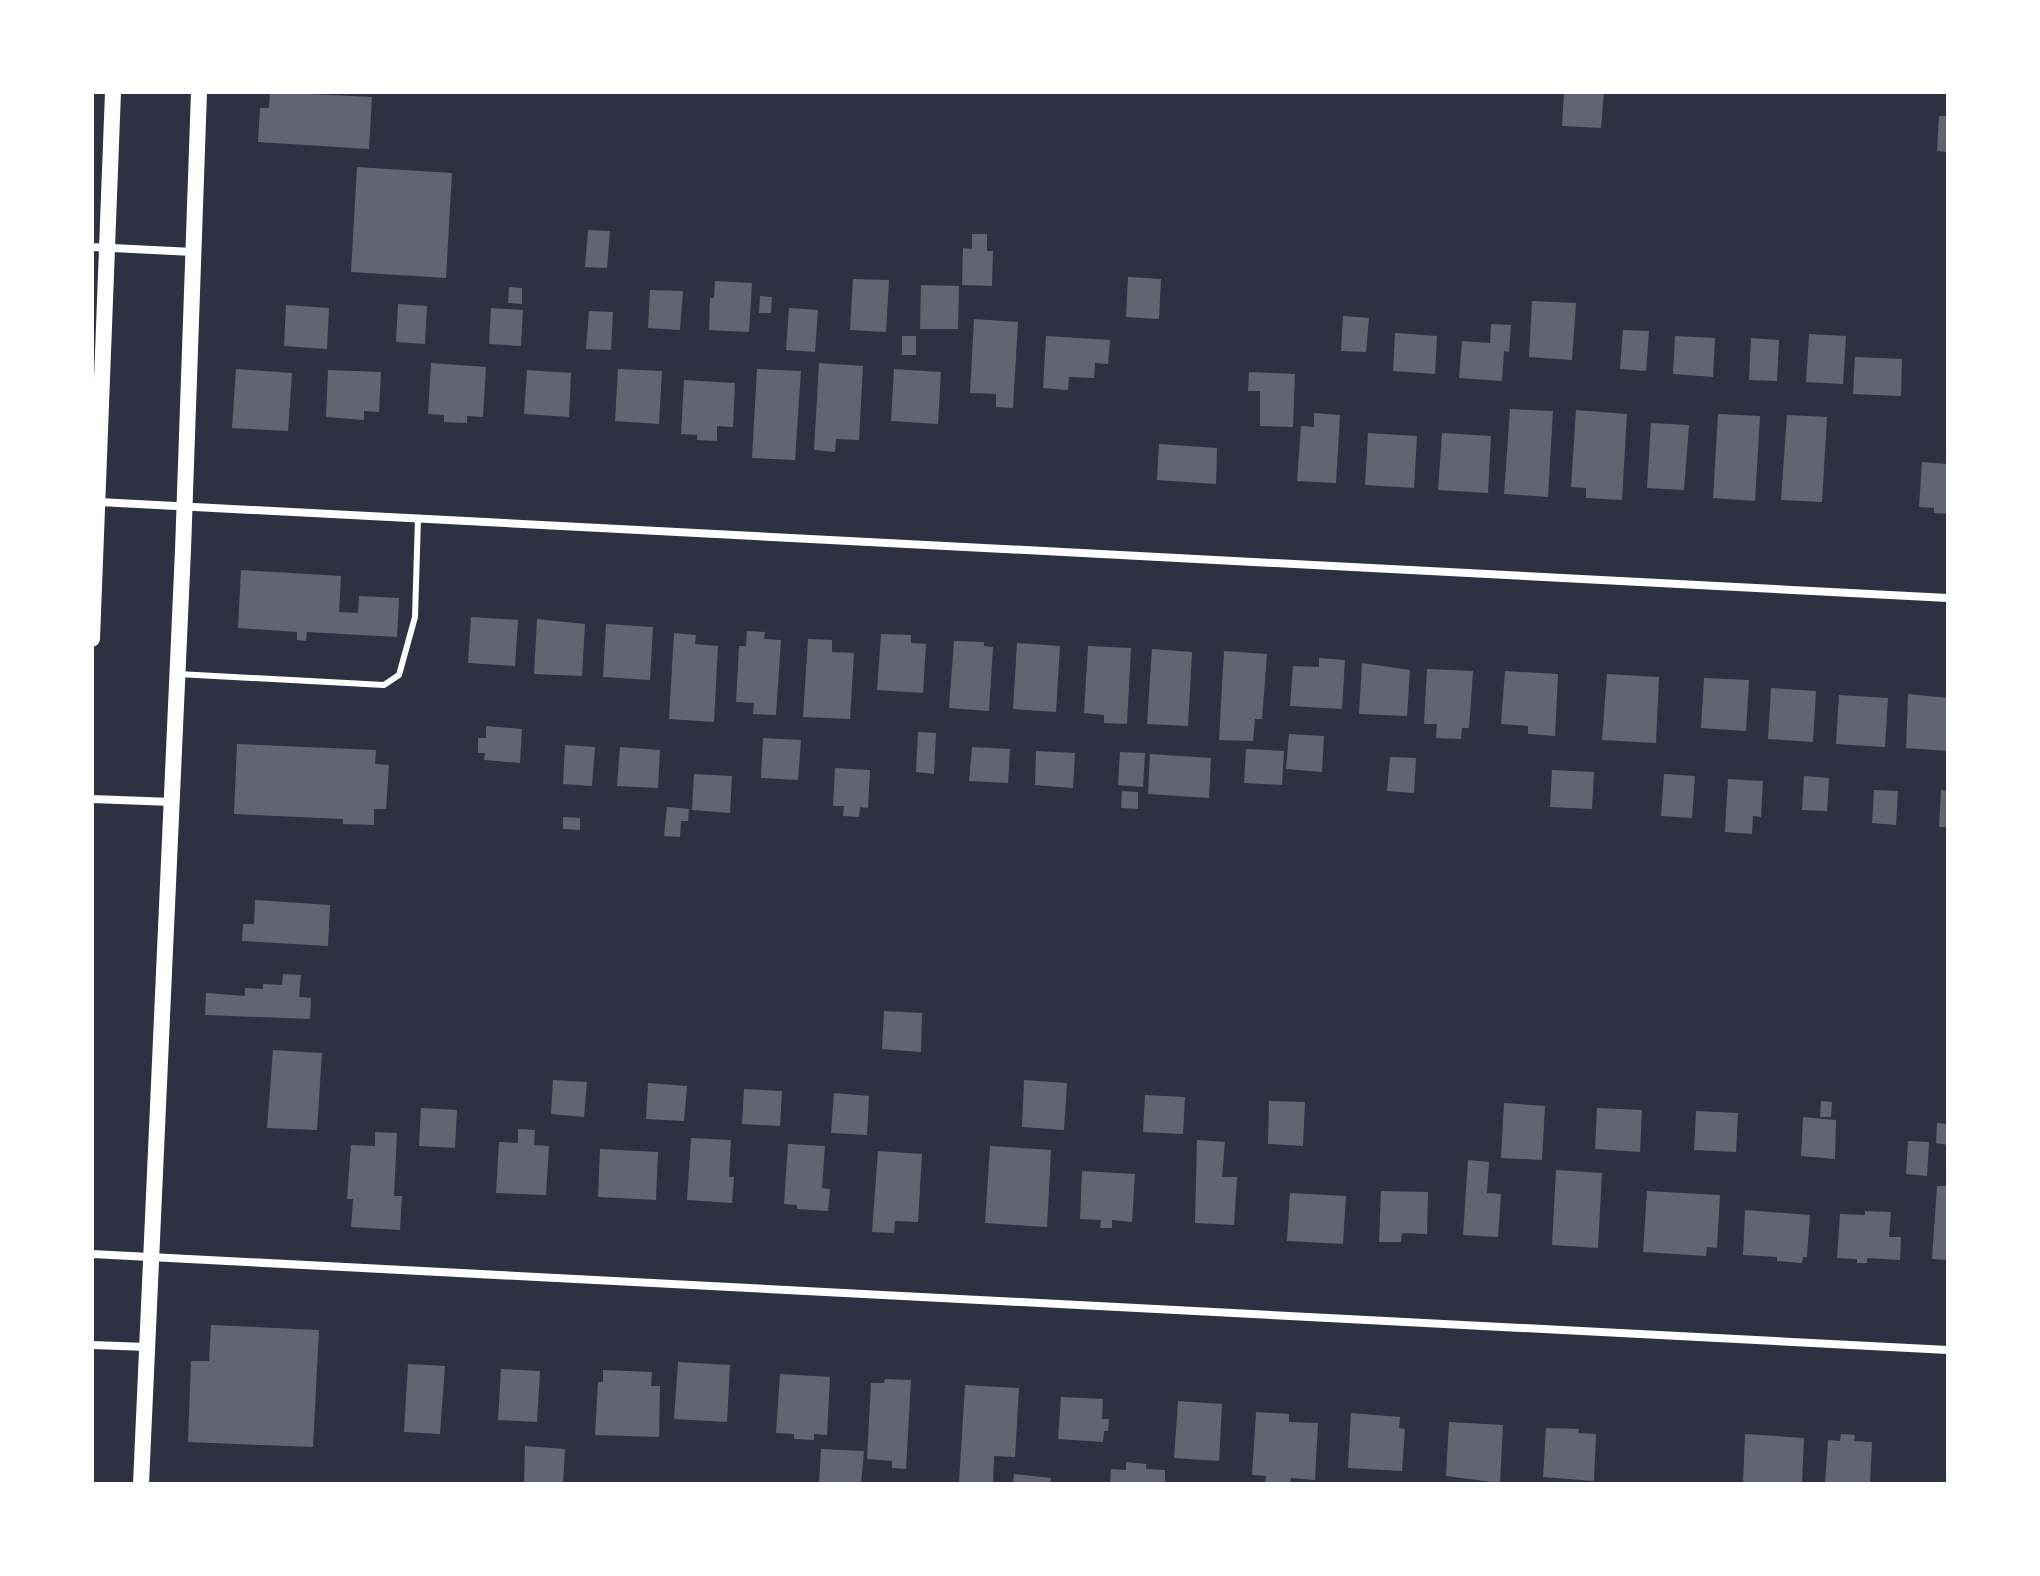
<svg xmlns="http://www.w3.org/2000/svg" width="2040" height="1576" viewBox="0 0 2040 1576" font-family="'Titillium Web',sans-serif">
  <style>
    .building { fill: #626471 }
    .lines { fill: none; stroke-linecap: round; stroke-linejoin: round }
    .service { stroke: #fff; stroke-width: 6 }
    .minor { stroke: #fff; stroke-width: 8 }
    .secondary { stroke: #fff; stroke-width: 16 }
  </style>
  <rect width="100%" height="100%" fill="#2d3142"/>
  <g class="building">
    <path d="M270,92L372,97L369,149L258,142L260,108H269Z"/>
    <path d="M1564,92H1604L1601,128L1562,126Z"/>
    <path d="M1939,116H1948V152L1937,151Z"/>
    <path d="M357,167L452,173L446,278L351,272Z"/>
    <path d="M588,230L610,231L607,268L585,267Z"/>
    <path d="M972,234H987V251H993L992,286L962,285L963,248L972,249Z"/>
    <path d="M1128,277L1161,279L1159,319L1126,317Z"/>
    <path d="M853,279L889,280L886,332L850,330Z"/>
    <path d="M715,281L752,283L749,332L709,330L710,298H714Z"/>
    <path d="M921,285L959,286L958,329H920Z"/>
    <path d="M509,287L522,288V304L508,303Z"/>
    <path d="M650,290L683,291L680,330L648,328Z"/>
    <path d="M760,296L772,297L771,313H759Z"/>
    <path d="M1532,301L1576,303L1572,360L1529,357Z"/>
    <path d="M398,304L427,306L425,344L396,342Z"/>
    <path d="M286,305L329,308L327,349L284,346Z"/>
    <path d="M491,308L523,310L521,346L489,344Z"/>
    <path d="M789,308L818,310L815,352L786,350Z"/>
    <path d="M589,311L613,312L611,350L586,349Z"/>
    <path d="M1343,316L1369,318L1366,352L1341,351Z"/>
    <path d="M974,319L1018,322L1013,408L996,407V394L970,393Z"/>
    <path d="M1491,324L1511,325L1509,352L1504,351L1502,381L1459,378L1462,341L1490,343Z"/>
    <path d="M1623,330L1649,331L1646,371L1620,369Z"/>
    <path d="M1395,333L1437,336L1435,374L1393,371Z"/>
    <path d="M1809,334L1846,336L1843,384L1806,382Z"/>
    <rect x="902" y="336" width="14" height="19"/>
    <path d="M1046,336L1110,340L1108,364L1095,363L1094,378L1069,377L1068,390L1043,388Z"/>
    <path d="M1675,336L1715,338L1713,377L1673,374Z"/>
    <path d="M1751,338L1779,340L1777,381L1749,380Z"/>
    <path d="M1855,357L1902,359L1901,396L1853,394Z"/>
    <path d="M431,363L486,367L483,417L467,416V423L444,422V415L428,414Z"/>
    <path d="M819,363L863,366L859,440L836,439L835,452L814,450Z"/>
    <path d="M236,369L292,373L288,431L232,428Z"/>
    <path d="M618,369L662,371L659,424L615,421Z"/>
    <path d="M757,369L801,371L795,460L752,458Z"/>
    <path d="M894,369L941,372L938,424L891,421Z"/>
    <path d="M328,370L381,372L379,412L364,411V420L326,417Z"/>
    <path d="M527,370L571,373L569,417L524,414Z"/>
    <path d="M1249,372L1295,374L1293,427L1260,426V391H1248Z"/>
    <path d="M684,380L735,383L733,427L717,426V441L697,440V435L681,434Z"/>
    <path d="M1510,409L1553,411L1548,497L1504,494Z"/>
    <path d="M1576,410L1627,414L1622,500L1586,498V488L1571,487Z"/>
    <path d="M1314,413L1340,415L1336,483L1297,481L1301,426L1314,427Z"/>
    <path d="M1718,414L1760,416L1755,501L1713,498Z"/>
    <path d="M1787,415L1827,417L1822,502L1781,500Z"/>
    <path d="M1651,423L1689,425L1684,490L1647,488Z"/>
    <path d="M1368,433L1417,436L1414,488L1365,485Z"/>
    <path d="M1442,433L1491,436L1488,493L1438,490Z"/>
    <path d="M1159,444L1217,448L1216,484L1157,480Z"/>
    <path d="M1922,462L1948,464V514L1934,513V508L1919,507Z"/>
    <path d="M241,570L341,576L339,612L358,613L359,596L399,598L397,637L307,632L306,641L297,640V632L238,628Z"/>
    <path d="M471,617L518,620L515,666L468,663Z"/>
    <path d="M537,619L585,624L582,676L534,674Z"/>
    <path d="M606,624L653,627L650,680L603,677Z"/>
    <path d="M747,631L765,632L764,639L781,640L776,715L753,714L754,703L736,702L739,646H746Z"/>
    <path d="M674,633L696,635L695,644L718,646L714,722L669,719Z"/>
    <path d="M881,634L911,635V643L926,644L923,693L877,690Z"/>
    <path d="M808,639L832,640V652L854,653L850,719L803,717Z"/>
    <path d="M954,641L984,642V646L993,647L989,711L949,708Z"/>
    <path d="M1017,643L1060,646L1056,712L1013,709Z"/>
    <path d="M1088,646L1131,648L1127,724L1104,723V715L1084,713Z"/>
    <path d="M1152,649L1192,652L1188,726L1147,724Z"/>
    <path d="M1224,651L1267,654L1262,719H1255L1253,741L1219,740Z"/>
    <path d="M1319,658L1345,660L1342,709L1290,706L1293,666L1319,667Z"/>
    <path d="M1362,663L1410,670L1407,716L1359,714Z"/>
    <path d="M1427,669L1473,671L1469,728H1462L1461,739L1436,738L1437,724H1424Z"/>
    <path d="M1505,671L1558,674L1555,736L1528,734V726L1501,724Z"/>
    <path d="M1607,674L1659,677L1656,743L1602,740Z"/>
    <path d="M1704,678L1749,680L1746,731L1701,728Z"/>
    <path d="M1771,688L1816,691L1813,742L1768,739Z"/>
    <path d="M1908,694L1948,698V751L1906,748Z"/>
    <path d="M1839,695L1888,698L1885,747L1836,744Z"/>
    <path d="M486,726L522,729L520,763L484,760L485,753H478V738H486Z"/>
    <path d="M918,732L936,733L934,774L916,772Z"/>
    <path d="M1289,734L1324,736L1322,772L1286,769Z"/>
    <path d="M763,738L801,740L798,780L761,778Z"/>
    <path d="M237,744L376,750L375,764L389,765L386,809H374V825L343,824V819L234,814Z"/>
    <path d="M565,745L595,747L592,786L563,784Z"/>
    <path d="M620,747L660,750L658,788L617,786Z"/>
    <path d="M972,747L1010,749L1008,783L969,781Z"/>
    <path d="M1246,749L1284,751L1282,785L1244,783Z"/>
    <path d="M1036,751L1075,753L1073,788L1035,785Z"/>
    <path d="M1120,752L1145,753L1143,787L1118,785Z"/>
    <path d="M1150,754L1211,758L1209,798L1148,794Z"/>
    <path d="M1390,757L1416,758L1414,793L1387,791Z"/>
    <path d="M835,768L870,770L868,808L860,807L859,817L843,816L844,806H833Z"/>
    <path d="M1552,770L1594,772L1592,809L1550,807Z"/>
    <path d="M694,774L732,776L730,813L692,810Z"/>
    <path d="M1664,774L1695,776L1692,818L1661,816Z"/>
    <path d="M1804,776L1829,778L1827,811L1802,810Z"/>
    <path d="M1728,779L1763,781L1761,817L1753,816L1752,834L1725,832Z"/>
    <path d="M1874,790L1898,791L1896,825L1872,823Z"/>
    <path d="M1941,790L1948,791V827H1939Z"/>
    <path d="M1122,791L1138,792V809L1121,808Z"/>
    <path d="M667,807L689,809L688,821H681L680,837L664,836Z"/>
    <path d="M563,817L580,818V830L563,829Z"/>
    <path d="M255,900L330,905L328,946L242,941L243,924H254Z"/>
    <path d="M283,974L301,975L299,997L311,998L310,1019L205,1015L206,993L245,996V988L263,989V984L282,985Z"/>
    <path d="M884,1011L922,1013L921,1052L882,1049Z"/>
    <path d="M273,1050L322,1053L317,1130L267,1128Z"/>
    <path d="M553,1080L587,1082L584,1117L551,1114Z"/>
    <path d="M1024,1080L1067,1083L1064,1130L1022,1127Z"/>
    <path d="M648,1083L687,1086L684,1121L646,1119Z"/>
    <path d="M744,1089L782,1091L780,1126L742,1124Z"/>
    <path d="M834,1093L869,1096L867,1135L831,1133Z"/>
    <path d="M1145,1095L1185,1097L1183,1134L1143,1132Z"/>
    <path d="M1269,1101L1305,1102L1303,1146L1268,1144Z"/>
    <path d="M1821,1101L1832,1102L1831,1117H1820Z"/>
    <path d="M1504,1103L1545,1106L1542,1160L1501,1158Z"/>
    <path d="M421,1108L457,1110L455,1148L419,1146Z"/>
    <path d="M1597,1108L1642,1110L1640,1152L1595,1149Z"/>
    <path d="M1696,1111L1738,1113L1736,1152L1694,1150Z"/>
    <path d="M1803,1117L1836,1120L1835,1159L1801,1156Z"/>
    <path d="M1937,1123L1948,1124V1145L1936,1143Z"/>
    <path d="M518,1129L535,1130L534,1145L549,1146L546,1195L496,1193L499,1142L518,1143Z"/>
    <path d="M375,1132L397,1133L394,1196H402L400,1230L351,1227L353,1199H347L351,1145L375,1146Z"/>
    <path d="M691,1138L731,1140L729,1177H734L732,1203L687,1200Z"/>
    <path d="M1197,1140L1225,1142L1222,1177H1237L1234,1225L1195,1223Z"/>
    <path d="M1908,1141L1929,1142L1927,1176L1906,1174Z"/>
    <path d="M788,1144L825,1146L822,1188L830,1189L828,1211L797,1209V1205L784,1204Z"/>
    <path d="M990,1146L1051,1150L1047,1227L985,1223Z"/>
    <path d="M600,1149L658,1152L656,1200L598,1197Z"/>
    <path d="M878,1151L922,1154L918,1222L895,1221L894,1233L872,1232Z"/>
    <path d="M1468,1160L1489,1162L1487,1193L1501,1194L1498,1237L1463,1235Z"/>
    <path d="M1556,1170L1602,1173L1598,1248L1552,1245Z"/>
    <path d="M1082,1171L1135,1174L1132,1222L1112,1220V1228H1100L1101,1220L1080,1219Z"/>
    <path d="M1937,1186H1948V1260L1932,1259Z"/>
    <path d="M1381,1191L1428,1192L1427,1234L1402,1233L1401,1242H1379Z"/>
    <path d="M1647,1191L1720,1195L1717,1248L1707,1247L1706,1256L1643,1252Z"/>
    <path d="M1290,1193L1346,1196L1343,1244L1287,1241Z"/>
    <path d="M1745,1210L1810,1215L1807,1257H1803L1802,1263L1777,1261V1257L1743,1255Z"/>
    <path d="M1865,1211L1891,1212L1889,1237H1901L1900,1260L1867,1258V1263H1857V1259L1837,1258L1840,1214L1865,1215Z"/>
    <path d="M211,1325L319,1330L313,1447L188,1442L191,1361H209Z"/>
    <path d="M678,1362L730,1365L727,1422L674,1419Z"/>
    <path d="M408,1364L445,1366L440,1434L404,1432Z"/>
    <path d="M501,1369L540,1371L537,1422L498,1420Z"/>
    <path d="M603,1370L652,1372L651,1386H660L659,1437L595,1435L598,1382H603Z"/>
    <path d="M780,1374L830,1377L827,1435L814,1434V1440L794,1439V1434L776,1433Z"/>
    <path d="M885,1379L911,1380L906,1469L892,1468V1461L867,1459L871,1383H884Z"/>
    <path d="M965,1385L1019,1388L1015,1457L994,1456L993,1484L959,1482Z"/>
    <path d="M1061,1397L1103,1399L1102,1419H1109L1108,1431H1104L1103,1442L1058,1439Z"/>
    <path d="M1178,1401L1222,1404L1219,1461L1174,1458Z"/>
    <path d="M1256,1412L1289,1414V1422L1318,1423L1315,1480L1291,1478L1290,1484H1265L1266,1476L1252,1475Z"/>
    <path d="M1351,1413L1400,1417L1399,1428L1405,1429L1402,1471L1348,1468Z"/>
    <path d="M1449,1422L1503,1425L1500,1483L1446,1476Z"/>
    <path d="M1546,1428L1579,1429L1578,1433L1596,1434L1594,1481L1543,1477Z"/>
    <path d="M1745,1434L1804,1438L1802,1484H1743Z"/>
    <path d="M1841,1434L1855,1435L1854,1441L1872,1442L1870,1484H1825L1828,1440L1840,1441Z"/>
    <path d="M525,1446L565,1449L563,1484H524Z"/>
    <path d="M821,1449L864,1451L861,1484H819Z"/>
    <path d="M1126,1462L1146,1464V1469L1165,1470V1484H1110L1111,1469L1126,1470Z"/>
    <path d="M1014,1474L1051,1478L1050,1484H1013Z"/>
  </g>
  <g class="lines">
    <path class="service" d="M178,674L384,685L399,675L415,617L418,518"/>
    <g class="minor">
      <path d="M92,247L193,252"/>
      <path d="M99,502L1948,598"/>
      <path d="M92,799L172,802"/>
      <path d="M92,1254L1948,1350"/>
      <path d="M92,1345L147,1347"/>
    </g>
    <g class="secondary">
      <path d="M92,639L113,92"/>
      <path d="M141,1484L183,550L199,92"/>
    </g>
  </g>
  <rect width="2040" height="1576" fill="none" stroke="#ffffff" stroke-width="188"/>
</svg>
